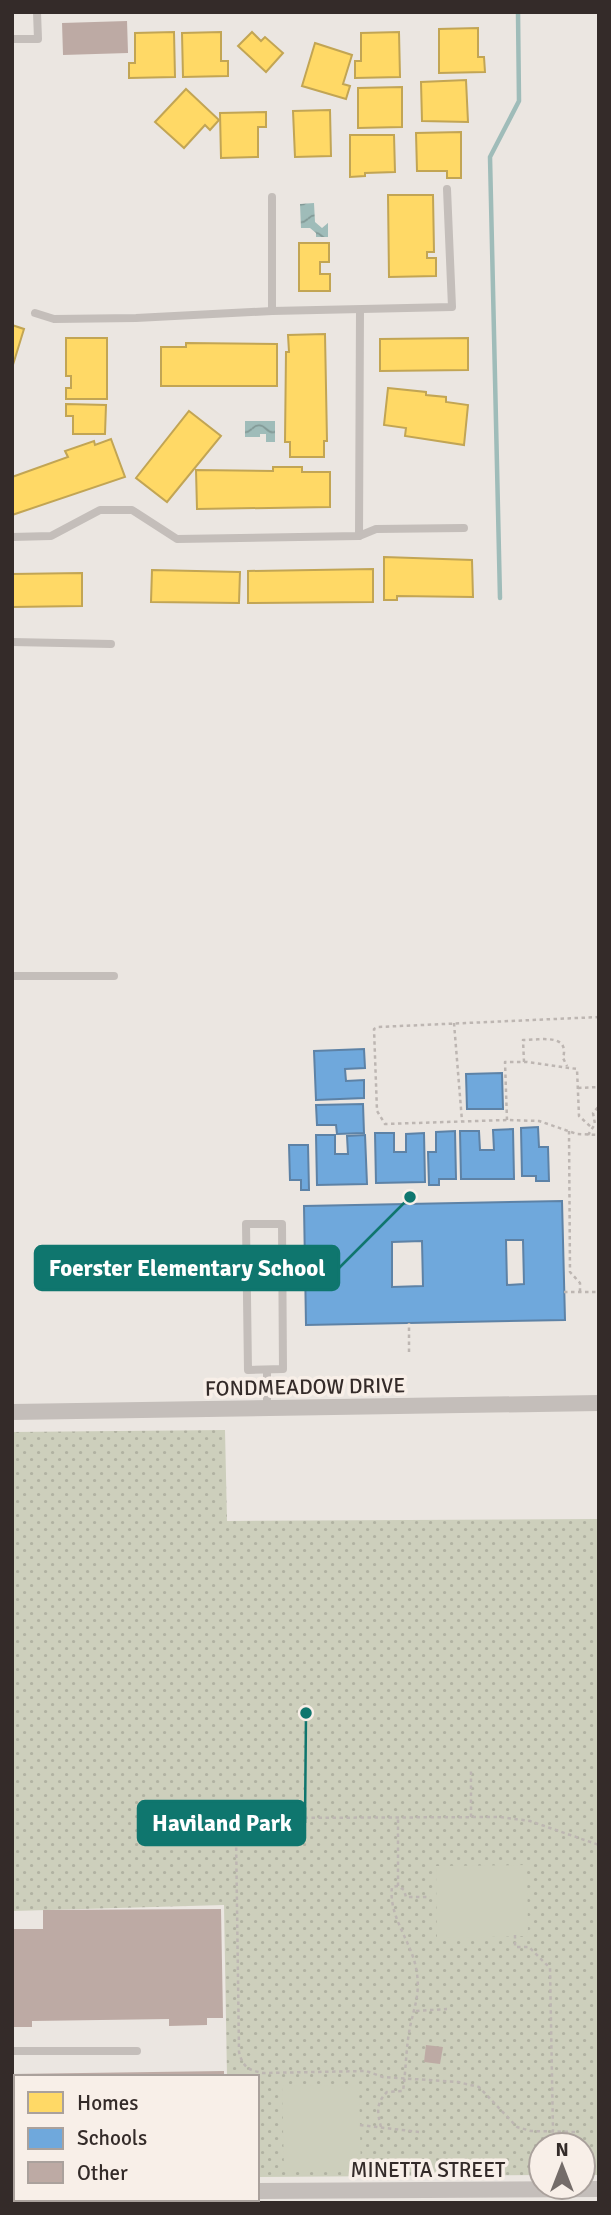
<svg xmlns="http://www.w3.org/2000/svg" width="611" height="2215" viewBox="0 0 611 2215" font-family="Signika,sans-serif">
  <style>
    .park { fill: url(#park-dots) }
    .garden { fill: #cdcfbc }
    .water { fill: url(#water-waves) }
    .homes { fill: #ffd966; stroke: #c2a554; stroke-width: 2 }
    .schools { fill: #6fa8dc; stroke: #5d82a6; stroke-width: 2; fill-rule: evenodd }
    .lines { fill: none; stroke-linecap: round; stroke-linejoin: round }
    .stream { stroke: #9fbcb9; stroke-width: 4.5 }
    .building { fill: #bdaaa4 }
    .path { stroke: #bdb6b2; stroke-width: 2.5; stroke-dasharray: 3.5 3.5; stroke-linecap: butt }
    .lane { stroke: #c4beba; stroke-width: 8 }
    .street { stroke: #c4beba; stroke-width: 16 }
    .labels { text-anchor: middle; stroke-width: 7; stroke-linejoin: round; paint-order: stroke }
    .street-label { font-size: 21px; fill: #342b29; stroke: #f8efe8 }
    .leader { fill: none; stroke: #0f766e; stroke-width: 2.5 }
    .callout-dot { fill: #0f766e; stroke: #f8efe8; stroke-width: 2.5 }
    .callout { fill: #0f766e; stroke: #0f766e; stroke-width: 2.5 }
    .callout-label { font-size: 23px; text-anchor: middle; font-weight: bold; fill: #fff }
  </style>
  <defs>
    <pattern id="park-dots" width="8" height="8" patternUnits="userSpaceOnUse" patternTransform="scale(1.75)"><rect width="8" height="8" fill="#cdcfbc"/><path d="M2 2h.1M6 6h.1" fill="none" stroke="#b1b2a2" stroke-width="1.8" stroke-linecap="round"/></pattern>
    <pattern id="water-waves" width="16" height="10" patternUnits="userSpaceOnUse" patternTransform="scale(1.75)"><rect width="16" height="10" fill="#9fbcb9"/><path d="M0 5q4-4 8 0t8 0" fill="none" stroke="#829996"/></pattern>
  </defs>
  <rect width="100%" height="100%" fill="#ebe6e1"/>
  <path class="park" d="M225,1430L227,1521L599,1519V2175H583V2145H541V2175L257,2177V2077H227L224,1905L12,1911V1432Z"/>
  <g class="garden">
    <path d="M527,1865L528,1936L437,1938L436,1866Z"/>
    <path d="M359,2085L361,2170L284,2171L282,2086Z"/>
  </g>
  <g class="water">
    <path d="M314,203L315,222L322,228L328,223V237H316V233L310,228H301L300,204Z"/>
    <path d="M245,421H275V442H266V434H260V437H245Z"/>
  </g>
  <g class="homes">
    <path d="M478,28V57H484L485,72L439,73V29Z"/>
    <path d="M174,32L175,77L129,78V63H135V33Z"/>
    <path d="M221,32V61H228V76L183,77L182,33Z"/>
    <path d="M252,32L261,41L265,37L283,53L266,72L238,46Z"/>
    <path d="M399,32L400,77L355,78V61H361V33Z"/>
    <path d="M315,43L352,55L343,84L350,86L346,99L302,86Z"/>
    <path d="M466,80L468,122L422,121L421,82Z"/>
    <path d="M402,87V127L358,128V88Z"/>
    <path d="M186,89L219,120L210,130L205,125L184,148L155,122Z"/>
    <path d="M330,110L331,156L295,157L293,111Z"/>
    <path d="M266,112V127H258V157L221,158L220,113Z"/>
    <path d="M461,132V178H447V171H417L416,133Z"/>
    <path d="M350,135H394L395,172L365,173V176L350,177Z"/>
    <path d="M388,195H433L434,252H427V258H436V276L389,277Z"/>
    <path d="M299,243H329V262H320V274H330V291H299Z"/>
    <path d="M12,325L24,329L12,368Z"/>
    <path d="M325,334L327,441H324V457H290V442H285L286,352H289L288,335Z"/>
    <path d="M66,338H107V399H66V388H71V376H66Z"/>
    <path d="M468,338V370L380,371V339Z"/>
    <path d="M186,343L277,344V386H161V347H186Z"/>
    <path d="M388,388L426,392V395L446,397V402L468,405L464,445L405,436L406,428L384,425Z"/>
    <path d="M66,404L106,405L105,434H73V416H66Z"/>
    <path d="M189,411L221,436L167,502L136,478Z"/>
    <path d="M111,439L125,477L12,515V477L68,457L65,451L94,441L95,445Z"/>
    <path d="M273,467H302V472H330V507L197,509L196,470L273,471Z"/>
    <path d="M384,557L472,560L473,597L397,596V600H384Z"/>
    <path d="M373,569V602L248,603V571Z"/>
    <path d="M152,570L240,572L239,603L151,602Z"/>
    <path d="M82,573V606L12,607V574Z"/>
  </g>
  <g class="schools">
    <path d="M364,1049L365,1068L345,1069L346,1081L364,1080V1098L316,1100L314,1051Z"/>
    <path d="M502,1073L503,1109H467L466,1074Z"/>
    <path d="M363,1104L364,1133L337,1134L336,1125H317L316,1105Z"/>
    <path d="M538,1127L539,1147H548L549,1181H536V1176H522L521,1128Z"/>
    <path d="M513,1129L514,1179H461L460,1131H479L480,1150H494L493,1130Z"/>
    <path d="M455,1131L456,1179H439V1185H429L428,1152H436V1132Z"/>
    <path d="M375,1133H394V1152H406V1134L424,1133L425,1182L376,1183Z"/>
    <path d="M316,1135H335V1154H348L347,1136L365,1135L367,1184L317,1185Z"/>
    <path d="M289,1145H308L309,1190H301V1180H290Z"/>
    <path d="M562,1201L565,1320L306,1325L304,1206ZM506,1240H523L524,1284L507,1285ZM422,1241L423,1286L392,1287V1242Z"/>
  </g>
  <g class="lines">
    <path class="stream" d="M500,598L490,157L519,101L518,12"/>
  </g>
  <g class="building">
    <path d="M127,21L128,53L63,55L62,23Z"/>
    <path d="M221,1909L223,2018H207V2025L169,2026V2019L32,2021V2027H12V1929H43V1910Z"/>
    <path d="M426,2045L443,2047L440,2064L424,2062Z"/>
    <path d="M224,2071V2077H16V2119H12V2074Z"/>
  </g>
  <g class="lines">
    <g class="path">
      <path d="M599,1017L378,1027L374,1029L377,1111L385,1124L507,1120L539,1121L577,1134L599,1135"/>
      <path d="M454,1023L462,1121"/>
      <path d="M524,1062L523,1040C540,1040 570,1033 563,1058L567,1066"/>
      <path d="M578,1088L599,1087"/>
      <path d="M507,1120L505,1062H527L577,1069L579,1116L591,1127"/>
      <path d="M569,1131L570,1272L580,1283V1292"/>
      <path d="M588,1135L595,1124L593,1113L599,1106"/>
      <path d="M564,1292H599"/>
      <path d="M409,1352V1323"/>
      <path d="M471,1817V1770"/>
      <path d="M398,1886V1818"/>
      <path d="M515,1935V1947H529L550,1968L553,2131"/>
      <path d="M416,2011L447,2009"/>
      <path d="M360,2125L419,2132"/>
      <path d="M381,2127C377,2112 376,2103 387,2092L403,2091C406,2070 406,2047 410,2027C414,2008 420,1994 417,1974C414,1944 388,1918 392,1887L398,1886L404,1890L406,1897H430"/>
      <path d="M575,2132L531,2131L517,2127L479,2087L458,2082L383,2077L366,2071L263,2073C248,2070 243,2067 239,2052L236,1834C245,1821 253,1819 268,1818L500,1817L530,1821L599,1845"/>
    </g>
    <g class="lane">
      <path d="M12,39H38L37,12"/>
      <path d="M272,197V311"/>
      <path d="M35,313L54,319L136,318L272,311L452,307L447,189"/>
      <path d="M359,536L360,310"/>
      <path d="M12,537L51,536L100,510H132L177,539L359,536L376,529L464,528"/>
      <path d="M12,642L111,644"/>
      <path d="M12,976H114"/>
      <path d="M246,1224H282L283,1369L248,1370Z"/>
      <path d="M267,1370V1408"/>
      <path d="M12,2051H137"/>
    </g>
    <g class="street">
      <path d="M12,1412L599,1403"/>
      <path d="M257,2191L599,2189"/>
      <path d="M12,2195H16"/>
    </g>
  </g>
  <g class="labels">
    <g class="street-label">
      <text transform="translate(305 1387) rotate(-1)" y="7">FONDMEADOW DRIVE</text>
      <text x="428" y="2177">MINETTA STREET</text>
    </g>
  </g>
  <path class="leader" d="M410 1197L339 1268M306 1713L305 1823"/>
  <g class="callout-dot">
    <circle cx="410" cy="1197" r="7"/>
    <circle cx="306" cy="1713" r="7"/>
  </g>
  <g class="callout">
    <rect x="35" y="1246" width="304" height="44" rx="7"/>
    <rect x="138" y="1801" width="167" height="44" rx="7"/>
  </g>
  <g class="callout-label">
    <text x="187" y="1276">Foerster Elementary School</text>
    <text x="222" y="1831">Haviland Park</text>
  </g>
  <rect width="611" height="2215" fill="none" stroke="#342b29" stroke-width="28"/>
  <rect x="14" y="2075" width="245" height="126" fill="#f8efe8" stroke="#aaa19c" stroke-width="2"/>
  <rect x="28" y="2092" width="35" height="21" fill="#ffd966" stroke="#aaa19c" stroke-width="2"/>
  <text x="77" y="2110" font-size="21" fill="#342b29">Homes</text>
  <rect x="28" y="2128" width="35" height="21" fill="#6fa8dc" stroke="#aaa19c" stroke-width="2"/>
  <text x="77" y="2145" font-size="21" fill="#342b29">Schools</text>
  <rect x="28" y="2162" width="35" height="21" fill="#bdaaa4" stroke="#aaa19c" stroke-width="2"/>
  <text x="77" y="2180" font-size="21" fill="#342b29">Other</text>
  <g transform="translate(562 2166)"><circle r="33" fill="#f8efe8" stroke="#aaa19c" stroke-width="2"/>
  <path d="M0-5L12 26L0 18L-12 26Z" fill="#746c69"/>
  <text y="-10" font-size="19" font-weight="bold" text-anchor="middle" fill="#342b29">N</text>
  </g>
</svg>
